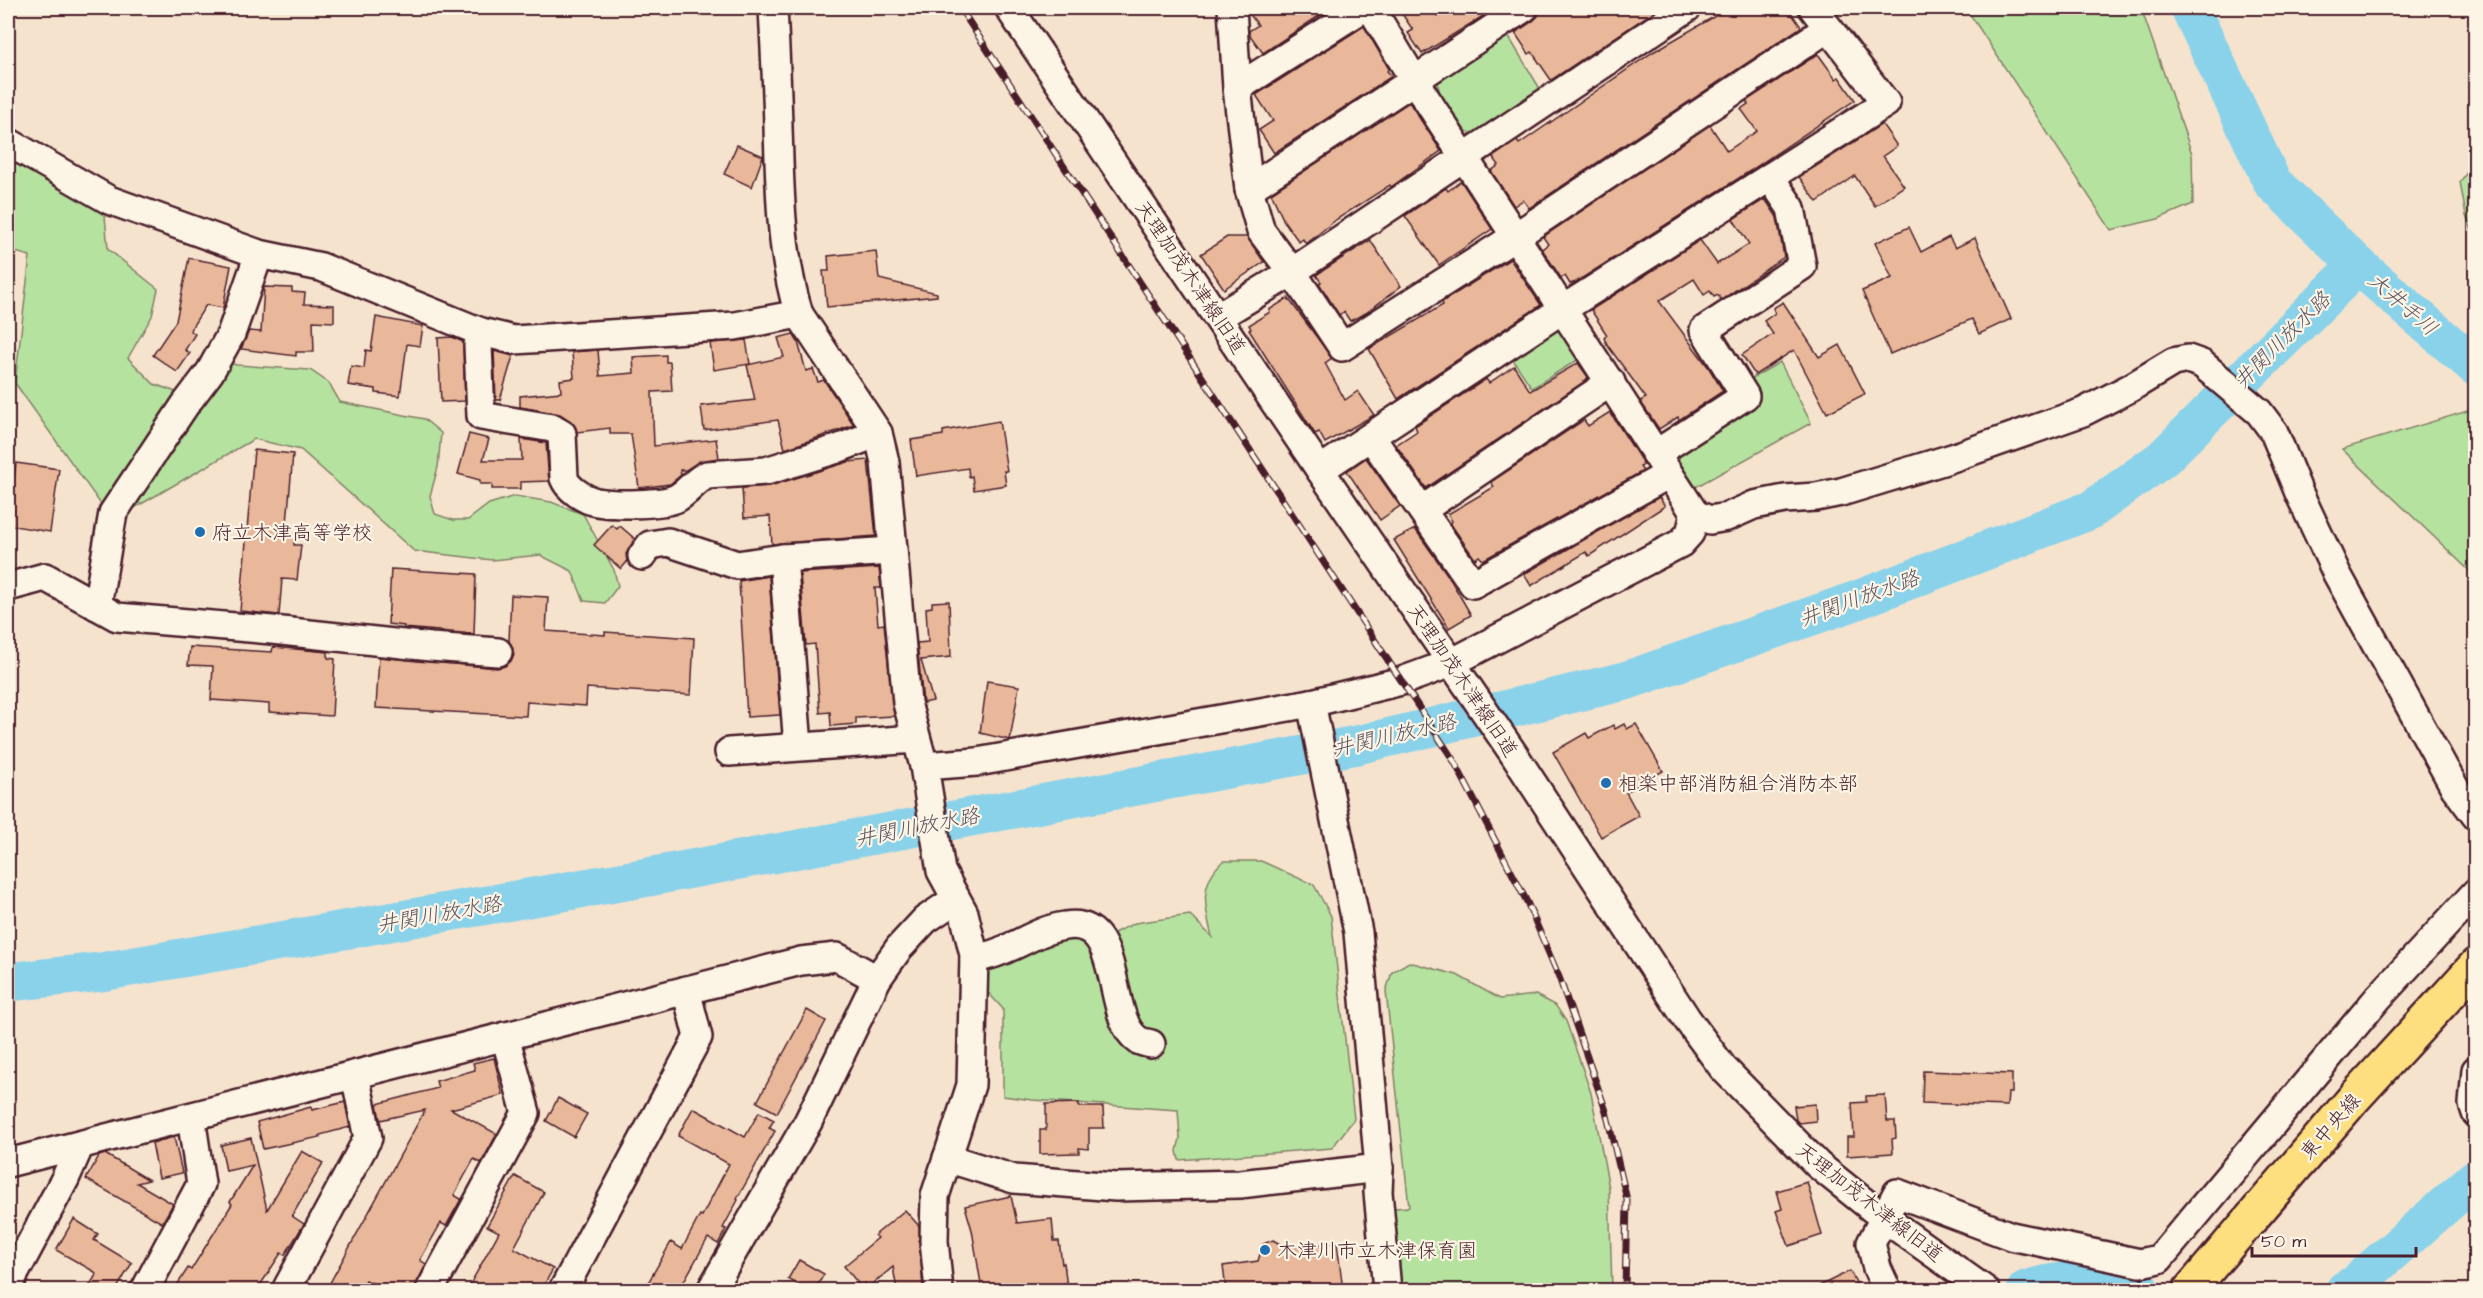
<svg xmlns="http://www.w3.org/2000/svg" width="2483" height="1298" viewBox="0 0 2483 1298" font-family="'Architects Daughter','Klee One',sans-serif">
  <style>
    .green { fill: #b6e2a0; stroke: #808066; stroke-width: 1.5 }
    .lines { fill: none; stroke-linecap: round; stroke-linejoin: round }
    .river { stroke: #89d2ea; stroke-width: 39 }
    .building { fill: #e9b89a; stroke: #4a1f2b; stroke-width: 1.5 }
    .minor-casing { stroke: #4a1f2b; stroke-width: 32 }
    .highway-casing { stroke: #4a1f2b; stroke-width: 38 }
    .minor { stroke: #fcf5e5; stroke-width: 27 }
    .highway { stroke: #fedf80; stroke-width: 33 }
    .rail-casing { stroke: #4a1f2b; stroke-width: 7 }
    .rail { stroke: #fcf5e5; stroke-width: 4.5; stroke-dasharray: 14; stroke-linecap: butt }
    .poi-dot { fill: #1f6fb2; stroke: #fcf5e5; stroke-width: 2 }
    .labels { text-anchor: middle; stroke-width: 4.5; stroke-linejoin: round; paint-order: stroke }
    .street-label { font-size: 20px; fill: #4a1f2b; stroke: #fcf5e5 }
    .poi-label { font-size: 20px; fill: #4a1f2b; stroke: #fcf5e5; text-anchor: start }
    .water-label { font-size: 21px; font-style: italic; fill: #5d5564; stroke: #fcf5e5 }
  </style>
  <rect width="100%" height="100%" fill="#f6e3ce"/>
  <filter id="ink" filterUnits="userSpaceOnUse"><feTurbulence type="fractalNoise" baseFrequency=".0167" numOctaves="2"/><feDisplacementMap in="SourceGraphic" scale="12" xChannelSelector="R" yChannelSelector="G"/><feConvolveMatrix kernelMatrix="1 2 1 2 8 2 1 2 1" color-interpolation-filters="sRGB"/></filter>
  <g filter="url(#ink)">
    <g class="green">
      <path d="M1966,8H2141L2192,154L2193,204L2158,219L2111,230Z"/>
      <path d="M1507,34L1542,92L1474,134C1457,133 1437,97 1438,81Z"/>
      <path d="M8,150L104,205L108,249L158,289L152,316L128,358L154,384L184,395L107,513L15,383L30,256L8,250Z"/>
      <path d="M2475,161V238L2466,216L2460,182Z"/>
      <path d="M1554,329H1561L1584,356L1532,388L1511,357Z"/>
      <path d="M226,362L237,365L310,370L329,383L340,402L424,419L441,433L438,467L430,496L435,514L453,520H468L489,504L515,496L551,502L583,514L614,570L618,586L605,603L584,601L572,571L540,555L492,560L414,551L301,450L254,439L129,511Z"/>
      <path d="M1780,362L1811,423L1692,489L1678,464L1680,453L1760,400L1749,380Z"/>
      <path d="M2474,409L2476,411L2475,576L2342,449Z"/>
      <path d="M1223,861H1261L1314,885L1331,916L1354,1119L1332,1148L1179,1160L1177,1151L1180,1138L1178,1110L1032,1100L1003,1096V1009L984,988V971L1031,942L1070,938H1103L1135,923L1190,915L1212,937C1205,908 1198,884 1223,861Z"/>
      <path d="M1409,962L1457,975L1500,999L1536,995L1556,1006L1566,1021L1591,1093L1609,1188L1612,1290H1376L1367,1210L1409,1207L1386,991L1392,972Z"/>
    </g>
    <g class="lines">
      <g class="river">
        <path d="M2358,265L2476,367"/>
        <path d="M8,982L101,972L643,878L1357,745L1625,681L1852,602L2091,510L2162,459L2358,265L2272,182L2190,8"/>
        <path d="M2026,1290C2061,1278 2105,1279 2140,1290"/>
        <path d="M2345,1290L2354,1285L2476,1178"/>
      </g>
    </g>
    <g class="building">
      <path d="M1248,8H1331L1263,53L1249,34V31L1258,25L1248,12Z"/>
      <path d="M1398,8H1432L1437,16L1449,8H1496L1422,54L1408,33L1413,30Z"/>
      <path d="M1540,8H1659L1551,80L1532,52L1529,54L1515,33L1533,21L1538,16Z"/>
      <path d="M1729,8H1788L1801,27L1529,208L1523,200L1514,206L1491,171L1499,165L1493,157L1517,141L1519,144L1653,52Z"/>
      <path d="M1364,26L1389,69L1387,71L1391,75L1389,78L1274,153L1259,130L1273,121L1256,95Z"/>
      <path d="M1818,54L1836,79L1839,77L1855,100L1750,171L1576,282L1570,284L1565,276L1561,278L1542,249L1548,244L1543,237L1710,125L1727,151L1757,131L1741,109L1748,104L1746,101Z"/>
      <path d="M1409,102L1441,151L1391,187L1390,185L1337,219L1306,244L1303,239L1299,242L1284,221L1271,193Z"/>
      <path d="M1882,124L1897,146L1883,156L1904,186L1875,206L1855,176L1817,202L1799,177Z"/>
      <path d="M737,145L763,156L752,187L724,174Z"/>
      <path d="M1461,181L1492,229L1439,265L1405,216L1446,188L1448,191Z"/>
      <path d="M1765,199L1777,217L1784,257L1721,300L1718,295L1714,297L1710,291L1704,295L1694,279L1659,301L1709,368L1723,391L1679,420L1678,417L1659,429L1640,401L1646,398L1608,346L1604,338L1607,335L1591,310L1700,240L1717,264L1749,244L1733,219Z"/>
      <path d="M1909,227L1921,252L1949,237L1955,248L1975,238L2011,319L1979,334L1972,319L1890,354L1862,291L1892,278L1875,243Z"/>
      <path d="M1227,237H1247L1264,262L1224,289L1201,254Z"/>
      <path d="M1370,240L1401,286L1366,313L1350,321L1344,312L1339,315L1319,283L1321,282L1316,275Z"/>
      <path d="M876,251L879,279L937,293V296L827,307L823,271H829L828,256Z"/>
      <path d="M189,258L231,266L223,308L206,305L190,330L195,334L185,350L190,353L177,372L153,355L176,321Z"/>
      <path d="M1510,259L1541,305L1398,399L1369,349L1443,305L1442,302Z"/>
      <path d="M264,287L292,288V292L305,293L304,304L334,305V322L313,321L314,352H296V356L241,349L249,331L261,332Z"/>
      <path d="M1288,298L1332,358L1325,363L1345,400L1358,391L1374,415L1325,443L1319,432L1315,434L1249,330L1251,329L1249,325L1270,312L1269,310Z"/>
      <path d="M1783,302L1819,357L1840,345L1865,394L1827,413L1794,350L1755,375L1742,355L1773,334L1764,321L1775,313L1773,308Z"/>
      <path d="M376,317L423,326L420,346L407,344L400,396L376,393V389L348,385L351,366L364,368L366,350L371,351Z"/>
      <path d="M793,334L798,342L806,371L813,369L818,382L824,380L854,425L785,449L778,420L704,430L701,406L755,400L747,365L784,357L778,338Z"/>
      <path d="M452,337L463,342L465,401L441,402L438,338Z"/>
      <path d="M746,340L750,364L714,370L710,343Z"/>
      <path d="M598,350L600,376L634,373L633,357L666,355V362H670L672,391L652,392L654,446L716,439L719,458L700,461L686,470H680L681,475L670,484L639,488L631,434H610V428L577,432L571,421L560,414L520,407V396L561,392L560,380L574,378L572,352Z"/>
      <path d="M494,351L513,356L500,400H496Z"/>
      <path d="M1578,363L1588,377L1585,381L1426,488L1396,445L1417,431L1415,426L1486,379L1489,383L1514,366L1530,391Z"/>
      <path d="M1610,412L1644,465L1640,467L1643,471L1483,560L1479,556L1475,559L1450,523L1452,521L1448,514L1494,487L1491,482L1584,420L1588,426Z"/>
      <path d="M999,421L1007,471H1004L1006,485L974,490L972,476L969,477L968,468L916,476L911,440L943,435V431Z"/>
      <path d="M469,434L489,439L483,460H522L521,439L546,443L549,481L520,482V489H492V484H480V480L458,474Z"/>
      <path d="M254,450L293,454L286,535L295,536L294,545H301L297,580L282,579L279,615L240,611Z"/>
      <path d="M1366,458L1400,506L1380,520L1347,471Z"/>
      <path d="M868,460L876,536L772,544L770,516L744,518L742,488L770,486L848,462Z"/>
      <path d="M16,463L59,469L50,532L8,525Z"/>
      <path d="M1659,497L1665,506L1589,556L1586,552L1531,586L1524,574Z"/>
      <path d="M612,525L617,529L620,526L635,539L626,554L627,562L621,569L594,545Z"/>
      <path d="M1415,529L1449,577L1471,615L1449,628L1394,540Z"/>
      <path d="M879,568L881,588H875L878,625L884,624L894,716L856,718V724L831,726L830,712L820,713L815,644L806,645L800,573Z"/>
      <path d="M391,569L476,574L474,634L404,628V626L388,624Z"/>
      <path d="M769,576L780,715L747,717L739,581Z"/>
      <path d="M511,595L548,597L546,631L605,635V632L694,638L691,695L587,688L586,706L527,702L526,716L376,708L379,657L497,668L505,666L511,661L514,654L509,641Z"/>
      <path d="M949,601L951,657L921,660L933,701L923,703L917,643L928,642L926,608L932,607V602Z"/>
      <path d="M190,647L272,652L273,647L328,652V658L335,659L332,716L269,712V704L211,700L213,666L188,665Z"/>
      <path d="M987,681L1019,686L1010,740L980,733Z"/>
      <path d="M1624,724L1627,729L1636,724L1663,771L1626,792L1639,816L1601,837L1553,752L1586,733L1589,738L1613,725L1615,729Z"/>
      <path d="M807,1010L826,1021L777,1113L757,1102Z"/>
      <path d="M494,1058L503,1095L451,1109L497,1134L481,1163L474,1159L454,1195L461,1199L446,1226L441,1223L420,1260L426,1264L414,1290H384L366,1280L360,1290H326L425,1110L380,1120L377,1104L438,1088L436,1081L475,1070L473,1063Z"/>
      <path d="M1923,1071L2012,1074V1093H2008L2007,1106L1922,1103Z"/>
      <path d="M1885,1095L1887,1121H1895L1896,1138L1892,1139L1893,1153L1847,1156V1137H1854L1852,1103L1866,1102V1096Z"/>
      <path d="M558,1098L587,1114L574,1137L546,1121Z"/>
      <path d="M345,1102L350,1127L320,1135V1137L263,1149L257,1122L311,1107L312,1110Z"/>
      <path d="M1079,1103V1107H1103L1104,1128H1089V1149L1079,1148V1153L1040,1154V1130H1046V1104Z"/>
      <path d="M1815,1104L1816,1121L1799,1123L1796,1120L1794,1106Z"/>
      <path d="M693,1108L745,1137L759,1112L774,1120L769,1128L775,1131L737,1199L738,1200L723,1228L726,1229L718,1244L708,1238L679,1290H644L671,1242L682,1249L700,1215L702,1216L729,1164L678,1136Z"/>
      <path d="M174,1137L182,1173L159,1178L152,1143Z"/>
      <path d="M251,1138L267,1210L302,1151L323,1163L292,1216L304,1224L285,1255L281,1253L257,1290H174L188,1268L191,1270L232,1204L230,1202L253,1165L226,1171L221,1145Z"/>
      <path d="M105,1154L149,1180L137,1183L173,1204L162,1223L86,1179L99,1156Z"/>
      <path d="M515,1176L544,1192L514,1248L553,1269L541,1290H467L499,1232L487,1226Z"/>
      <path d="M1807,1182L1822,1235L1789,1246L1776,1211L1782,1209L1777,1191Z"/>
      <path d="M1011,1196L1017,1223L1052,1219L1054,1241H1059L1062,1264L1064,1263L1067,1287L1029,1290H982L972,1230L965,1206Z"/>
      <path d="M905,1210L919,1226L923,1290H897L893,1267L869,1287L865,1283L861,1287L844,1266L878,1238L875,1235Z"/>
      <path d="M74,1219L98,1234L94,1240L132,1263L116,1290H87L96,1275L95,1272L56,1250Z"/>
      <path d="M1273,1240L1285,1247L1337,1243L1343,1290H1226L1223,1266L1258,1261L1263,1244Z"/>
      <path d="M799,1260L824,1274L815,1290H808L788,1279Z"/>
      <path d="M1850,1271L1860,1290H1811Z"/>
    </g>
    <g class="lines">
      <g class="minor-casing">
        <g id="minor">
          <path d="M773,8C775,47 777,87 778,127C780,189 780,254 799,314"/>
          <path d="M1009,8L1320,470L1513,753L1687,1019L1723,1068L1818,1165L1884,1218L1985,1290"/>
          <path d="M1232,8L1237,88L1249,189L1261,231L1292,272L1342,347L1516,236L1828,28"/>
          <path d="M1371,8L1414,80L1695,514L1710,520L1727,517L1754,505L1785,499L1816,497L1841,492L1949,459L2083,412L2130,388L2173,362L2188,359L2202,364L2259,412L2274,432L2299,493L2337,574L2455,788L2476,816"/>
          <path d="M1237,88L1363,8"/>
          <path d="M8,142L109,200L259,254L321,267L481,332L514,340L735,326L799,314L878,433L885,462L907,703L924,766L941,871L964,913L974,955L971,1085L935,1196L934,1241L939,1290"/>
          <path d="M1249,189L1524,8"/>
          <path d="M1218,317L1292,272L1687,8"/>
          <path d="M481,332L478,345L481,416L552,428L562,434L564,478C568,489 585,500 597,502C613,505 664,505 677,498C688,492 695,480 707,475L766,471L837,449L878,433"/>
          <path d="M1371,437L1473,584L1669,474"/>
          <path d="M1657,453L1745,396L1704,330L1802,266L1791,208L1770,177"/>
          <path d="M1320,470L1563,309L1886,103L1813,8"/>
          <path d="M1422,510L1611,382"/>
          <path d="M642,556L650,545L668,542L737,565L783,558"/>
          <path d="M8,587L45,577L117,617L272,630L431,647L498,652"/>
          <path d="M97,606L113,513L185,405L210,372L231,334L259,254"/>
          <path d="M1311,703L1358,932L1379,1168L1378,1192L1387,1290"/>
          <path d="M798,746L783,558L893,551"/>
          <path d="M729,752L916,739"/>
          <path d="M924,766L977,762L1311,703L1402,681L1451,663L1681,543L1690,533L1695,514"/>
          <path d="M974,959C983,957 992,955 1001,951C1022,943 1042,929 1065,926C1125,916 1104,1017 1138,1040C1141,1042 1148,1043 1151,1044"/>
          <path d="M2476,1070L2473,1104L2476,1113"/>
          <path d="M947,1158L1014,1179L1116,1187L1240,1184L1379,1168"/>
          <path d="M8,1163L801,961L837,957L877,979"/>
          <path d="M8,1286L65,1179L80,1145"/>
          <path d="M145,1290L201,1184L191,1117"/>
          <path d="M286,1290L368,1138L355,1075"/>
          <path d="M430,1290L526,1113L505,1036"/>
          <path d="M563,1290L698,1037L686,990"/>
          <path d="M711,1290L808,1122L877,979L899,948L925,920L956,899"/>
          <path d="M1887,1290L1877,1268L1871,1243L1897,1193L2011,1236L2140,1263L2159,1259L2378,998L2476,892"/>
        </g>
      </g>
      <g class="highway-casing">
        <path id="highway" d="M2190,1290L2355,1097L2476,965"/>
      </g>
      <use href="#minor" class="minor"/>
      <use href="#highway" class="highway"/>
      <g class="rail-casing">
        <path id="rail" d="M960,8L1454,761L1527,902L1559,977L1606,1111L1627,1200L1625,1290"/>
      </g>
      <use href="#rail" class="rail"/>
    </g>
  </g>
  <g class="poi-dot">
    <circle cx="200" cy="532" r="6"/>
    <circle cx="1606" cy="783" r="6"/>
    <circle cx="1265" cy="1250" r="6"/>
  </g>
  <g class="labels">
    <g class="street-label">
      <text transform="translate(1191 277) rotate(56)" y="7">天理加茂木津線旧道</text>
      <text transform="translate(1463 680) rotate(56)" y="7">天理加茂木津線旧道</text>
      <text transform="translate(2330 1126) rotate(-49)" y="7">東中央線</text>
      <text transform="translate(1870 1202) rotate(38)" y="7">天理加茂木津線旧道</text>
    </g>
    <g class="poi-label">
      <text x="212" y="539">府立木津高等学校</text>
      <text x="1618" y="790">相楽中部消防組合消防本部</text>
      <text x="1277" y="1257">木津川市立木津保育園</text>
    </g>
    <g class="water-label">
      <text transform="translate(2403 304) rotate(41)" y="7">大井手川</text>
      <text transform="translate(2282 340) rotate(-45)" y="7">井関川放水路</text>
      <text transform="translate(1859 598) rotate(-20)" y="7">井関川放水路</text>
      <text transform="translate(1394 735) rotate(-13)" y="7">井関川放水路</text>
      <text transform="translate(917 827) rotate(-11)" y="7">井関川放水路</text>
      <text transform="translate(439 914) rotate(-10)" y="7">井関川放水路</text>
    </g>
  </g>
  <rect width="2483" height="1298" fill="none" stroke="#fcf5e5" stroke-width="30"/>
  <rect x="15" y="15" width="2453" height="1268" fill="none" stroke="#4a1f2b" stroke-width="2" filter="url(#ink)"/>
  <path d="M2252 1247v9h164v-9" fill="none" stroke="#4a1f2b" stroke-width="3"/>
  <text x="2261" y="1247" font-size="18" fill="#4a1f2b" stroke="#fcf5e5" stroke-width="4.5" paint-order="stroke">50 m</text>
</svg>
